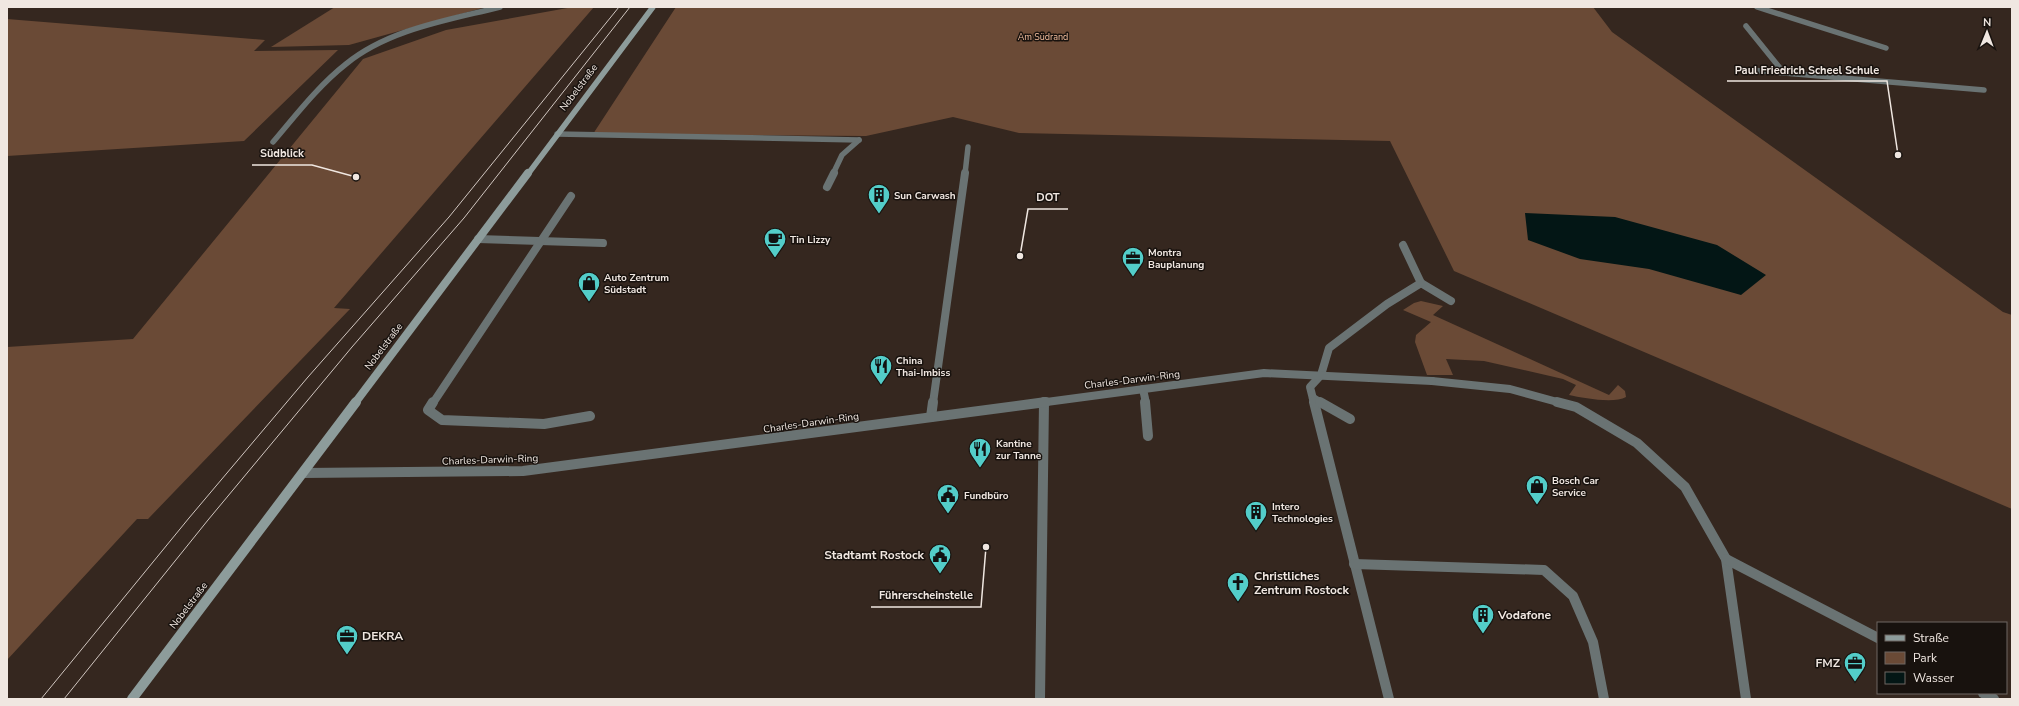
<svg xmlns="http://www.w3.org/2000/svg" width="2019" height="706" viewBox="0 0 2019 706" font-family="'Nunito Sans',sans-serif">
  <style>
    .green { fill: #6a4a36 }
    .water { fill: #031615 }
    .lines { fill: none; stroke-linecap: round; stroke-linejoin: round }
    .service-far2 { stroke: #6a7373; stroke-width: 5.5 }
    .service-far1 { stroke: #6a7373; stroke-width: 8 }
    .service { stroke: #6a7373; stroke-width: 10 }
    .pedestrian { stroke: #6a7373; stroke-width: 5.5 }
    .minor-far2 { stroke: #6a7373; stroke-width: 5.5 }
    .minor-far1 { stroke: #6a7373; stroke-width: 8 }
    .minor { stroke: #6a7373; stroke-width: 10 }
    .secondary-far2 { stroke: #8d9c9b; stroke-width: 5.5 }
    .secondary-far1 { stroke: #8d9c9b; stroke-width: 8 }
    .secondary { stroke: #8d9c9b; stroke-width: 10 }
    .tram { stroke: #d0c6c0; stroke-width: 1 }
    .labels { text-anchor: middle; stroke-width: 3; stroke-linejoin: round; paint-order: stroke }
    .far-park-label { font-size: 9px; fill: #f6c0a0; stroke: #18120e }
    .street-label { font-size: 10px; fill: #f0e7e1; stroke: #18120e }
    .poi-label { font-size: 10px; font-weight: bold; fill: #f0e7e1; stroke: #18120e; text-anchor: start }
    .near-poi-label { font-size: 12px; font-weight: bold; fill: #f0e7e1; stroke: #18120e; text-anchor: start }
    .leader { fill: none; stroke: #f0e7e1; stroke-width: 1.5 }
    .callout-dot { fill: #f0e7e1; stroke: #18120e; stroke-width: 1.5 }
    .callout-label { font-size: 11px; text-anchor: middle; font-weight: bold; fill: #f0e7e1; stroke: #18120e; stroke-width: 3; stroke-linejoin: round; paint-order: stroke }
  </style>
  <rect width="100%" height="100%" fill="#35271f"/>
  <g class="green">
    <path d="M335,7H486L349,45L271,47Z"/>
    <path d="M573,7H594L334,308L350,309L148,519H137L7,660V347L133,339L363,59L446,30Z"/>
    <path d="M676,7H1593L1612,32L2003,312L2012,315V509L1454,271L1390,141L1019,133L953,117L866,136L593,134Z"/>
    <path d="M7,19L265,40L254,51L338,50L244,141L7,156Z"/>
    <path d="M1421,301L1443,306L1433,315L1609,395L1618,385L1625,391L1626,397C1614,404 1583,398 1569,395L1576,385L1563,379L1484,361L1446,359L1453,375H1427L1415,342L1416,335L1431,322L1403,310L1414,303Z"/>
  </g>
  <path class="water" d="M1525,213L1615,217L1717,245L1766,275L1741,295L1649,269L1580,259L1528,240Z"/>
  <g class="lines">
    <g class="service-far2">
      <path d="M1757,7L1886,48"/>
      <path d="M557,134L859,140"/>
      <path d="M833,174L842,155L859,140"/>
      <path d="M965,174L968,147"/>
    </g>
    <g class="service-far1">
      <path d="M827,187L834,173"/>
      <path d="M478,239L603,243"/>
      <path d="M1421,283L1451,301"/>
      <path d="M1432,381L1510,389L1561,403"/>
      <path d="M1143,389L1146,403"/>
      <path d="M1313,398L1321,403"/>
      <path d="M433,403L571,196"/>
      <path d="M933,403L965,173"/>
      <path d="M1314,403L1310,387L1321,375"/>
    </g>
    <g class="service">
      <path d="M433,402L428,410L442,420L544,424L590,416"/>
      <path d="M1145,402L1148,436"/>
      <path d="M1314,402L1389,699"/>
      <path d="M1320,402L1350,419"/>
      <path d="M1557,402L1576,407L1637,443L1685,487L1726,559L1746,699"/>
      <path d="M931,417L933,402"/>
      <path d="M1726,559L1878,638"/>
      <path d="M1354,564L1544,570L1573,596L1593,642L1604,699"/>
      <path d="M1983,693L1994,699"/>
      <path d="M1040,699L1044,402"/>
    </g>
    <g class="pedestrian">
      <path d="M1746,26L1784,73"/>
      <path d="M1750,70L1984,90"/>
    </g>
    <path class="minor-far2" d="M273,142C296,115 318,86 346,64C389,29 449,20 500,7"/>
    <g class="minor-far1">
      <path d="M1321,375L1329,348L1387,304L1421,283L1403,245"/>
      <path d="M1039,403L1264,373L1432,381"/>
    </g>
    <path class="minor" d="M303,473L523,471L1046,402"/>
    <path class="secondary-far2" d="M528,174L653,7"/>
    <path class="secondary-far1" d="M355,403L528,173"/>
    <path class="secondary" d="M132,699L356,402"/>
    <g class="tram">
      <path d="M41,699L189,518L308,377L449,217L619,7"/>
      <path d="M64,699L208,520L352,347L464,218L630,7"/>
    </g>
  </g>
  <defs>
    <g id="building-pin" transform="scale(1.15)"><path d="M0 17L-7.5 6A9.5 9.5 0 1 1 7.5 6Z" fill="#53cdc9" stroke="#18120e"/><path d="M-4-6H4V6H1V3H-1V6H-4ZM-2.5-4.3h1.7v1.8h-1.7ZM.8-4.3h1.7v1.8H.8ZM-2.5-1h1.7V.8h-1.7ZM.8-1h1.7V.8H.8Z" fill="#111"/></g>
    <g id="cafe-pin" transform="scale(1.15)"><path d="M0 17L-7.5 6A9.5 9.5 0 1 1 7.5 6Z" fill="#53cdc9" stroke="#18120e"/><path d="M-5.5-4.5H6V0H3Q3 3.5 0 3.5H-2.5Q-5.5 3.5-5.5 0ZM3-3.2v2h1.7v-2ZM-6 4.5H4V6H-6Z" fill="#111"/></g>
    <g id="office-pin" transform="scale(1.15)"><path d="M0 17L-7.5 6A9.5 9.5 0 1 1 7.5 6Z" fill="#53cdc9" stroke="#18120e"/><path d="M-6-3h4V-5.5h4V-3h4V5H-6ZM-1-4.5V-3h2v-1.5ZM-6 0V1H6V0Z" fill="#111"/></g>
    <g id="shop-pin" transform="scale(1.15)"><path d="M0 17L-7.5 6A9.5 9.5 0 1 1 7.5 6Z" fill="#53cdc9" stroke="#18120e"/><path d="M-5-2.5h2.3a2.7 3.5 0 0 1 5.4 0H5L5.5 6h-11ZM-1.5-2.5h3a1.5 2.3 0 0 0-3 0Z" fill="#111"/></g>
    <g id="restaurant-pin" transform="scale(1.15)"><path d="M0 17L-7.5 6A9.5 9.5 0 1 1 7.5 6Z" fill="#53cdc9" stroke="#18120e"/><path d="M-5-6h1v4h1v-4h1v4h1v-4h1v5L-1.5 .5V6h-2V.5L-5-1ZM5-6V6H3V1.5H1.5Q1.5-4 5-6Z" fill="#111"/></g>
    <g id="civic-pin" transform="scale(1.15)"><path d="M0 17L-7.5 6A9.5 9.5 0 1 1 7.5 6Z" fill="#53cdc9" stroke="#18120e"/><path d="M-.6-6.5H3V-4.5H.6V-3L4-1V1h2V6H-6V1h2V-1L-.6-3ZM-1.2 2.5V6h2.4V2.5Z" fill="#111"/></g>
    <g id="church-pin" transform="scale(1.15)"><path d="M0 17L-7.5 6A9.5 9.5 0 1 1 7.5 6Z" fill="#53cdc9" stroke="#18120e"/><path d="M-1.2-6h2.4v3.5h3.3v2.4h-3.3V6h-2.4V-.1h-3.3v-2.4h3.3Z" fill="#111"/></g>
  </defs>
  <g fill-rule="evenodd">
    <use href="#building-pin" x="879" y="195"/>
    <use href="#cafe-pin" x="775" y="239"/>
    <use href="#office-pin" x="1133" y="258"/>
    <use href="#shop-pin" x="589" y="283"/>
    <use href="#restaurant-pin" x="881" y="366"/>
    <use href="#restaurant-pin" x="980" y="449"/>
    <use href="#shop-pin" x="1537" y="486"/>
    <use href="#civic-pin" x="948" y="495"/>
    <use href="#building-pin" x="1256" y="512"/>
    <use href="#civic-pin" x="940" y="555"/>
    <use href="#church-pin" x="1238" y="583"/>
    <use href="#building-pin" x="1483" y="615"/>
    <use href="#office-pin" x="347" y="636"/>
    <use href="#office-pin" x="1855" y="663"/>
  </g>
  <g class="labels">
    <g class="far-park-label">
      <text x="1043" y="40">Am Südrand</text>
    </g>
    <g class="street-label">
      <text transform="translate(578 87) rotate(-53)" y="4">Nobelstraße</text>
      <text transform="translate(383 346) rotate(-53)" y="4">Nobelstraße</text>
      <text transform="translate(1132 379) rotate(-7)" y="4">Charles-Darwin-Ring</text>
      <text transform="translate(811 422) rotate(-8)" y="4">Charles-Darwin-Ring</text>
      <text transform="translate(490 459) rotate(-2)" y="4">Charles-Darwin-Ring</text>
      <text transform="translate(188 605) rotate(-53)" y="4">Nobelstraße</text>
    </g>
    <g class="poi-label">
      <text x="894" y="199">Sun Carwash</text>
      <text x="790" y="243">Tin Lizzy</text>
      <text x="1148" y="256">Montra<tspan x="1148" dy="12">Bauplanung</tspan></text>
      <text x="604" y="281">Auto Zentrum<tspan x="604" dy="12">Südstadt</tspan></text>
      <text x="896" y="364">China<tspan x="896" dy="12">Thai-Imbiss</tspan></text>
      <text x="996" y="447">Kantine<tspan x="996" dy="12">zur Tanne</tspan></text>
      <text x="1552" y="484">Bosch Car<tspan x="1552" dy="12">Service</tspan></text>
      <text x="964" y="499">Fundbüro</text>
      <text x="1272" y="510">Intero<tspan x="1272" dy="12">Technologies</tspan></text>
    </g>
    <g class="near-poi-label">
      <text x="924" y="559" text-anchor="end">Stadtamt Rostock</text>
      <text x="1254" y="580">Christliches<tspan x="1254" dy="14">Zentrum Rostock</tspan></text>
      <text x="1498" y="619">Vodafone</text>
      <text x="362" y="640">DEKRA</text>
      <text x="1840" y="667" text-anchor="end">FMZ</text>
    </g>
  </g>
  <path class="leader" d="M1898 155L1887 81H1727M356 177L312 165H252M1020 256L1028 209H1068M986 547L981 607H871"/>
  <g class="callout-dot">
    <circle cx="1898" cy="155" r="4"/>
    <circle cx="356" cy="177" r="4"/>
    <circle cx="1020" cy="256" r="4"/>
    <circle cx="986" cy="547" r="4"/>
  </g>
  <g class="callout-label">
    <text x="1807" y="74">Paul Friedrich Scheel Schule</text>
    <text x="282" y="157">Südblick</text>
    <text x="1048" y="201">DOT</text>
    <text x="926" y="599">Führerscheinstelle</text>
  </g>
  <rect width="2019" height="706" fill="none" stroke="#f0e7e1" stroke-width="16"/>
  <rect x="1877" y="622" width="130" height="72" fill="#18120e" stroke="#6e6762"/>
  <rect x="1885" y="635" width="20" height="6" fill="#8d9c9b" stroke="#6e6762"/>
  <text x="1913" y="642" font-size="12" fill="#f0e7e1">Straße</text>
  <rect x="1885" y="652" width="20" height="12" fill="#6a4a36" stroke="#6e6762"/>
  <text x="1913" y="662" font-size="12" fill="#f0e7e1">Park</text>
  <rect x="1885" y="672" width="20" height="12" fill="#031615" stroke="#6e6762"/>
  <text x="1913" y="682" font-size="12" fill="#f0e7e1">Wasser</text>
  <g transform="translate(1987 32) rotate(1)" stroke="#18120e" stroke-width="3" paint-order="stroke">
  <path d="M0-3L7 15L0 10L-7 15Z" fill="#f0e7e1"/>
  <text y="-6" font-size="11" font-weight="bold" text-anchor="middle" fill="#f0e7e1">N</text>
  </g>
</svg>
